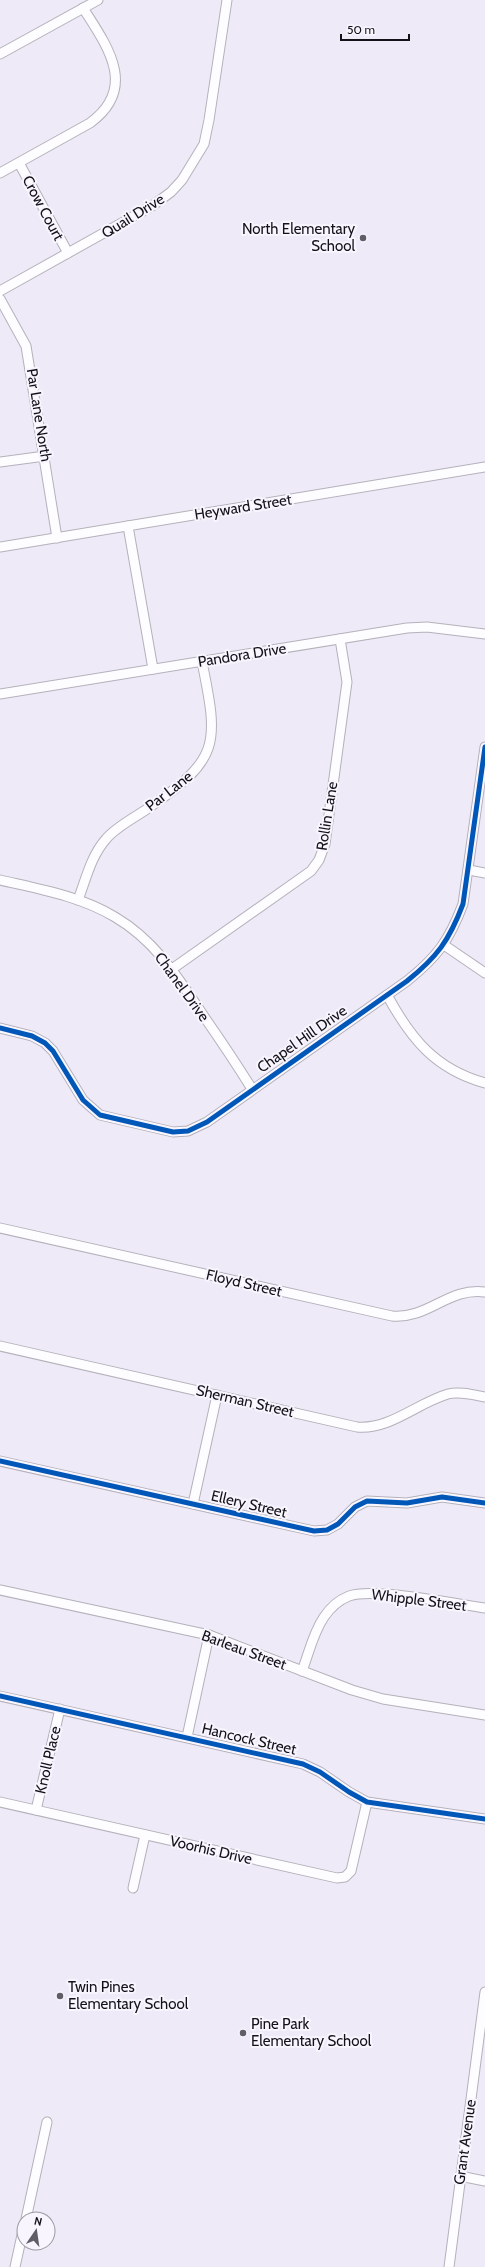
<svg xmlns="http://www.w3.org/2000/svg" width="485" height="2267" viewBox="0 0 485 2267" font-family="Cabin,sans-serif">
  <style>
    .lines { fill: none; stroke-linecap: round; stroke-linejoin: round }
    .minor-casing { stroke: #b5b1bb; stroke-width: 11 }
    .minor { stroke: #fdfcfe; stroke-width: 9 }
    .cycleway-casing { stroke: #f8f5ff; stroke-width: 8 }
    .cycleway { stroke: #0057b8; stroke-width: 5 }
    .poi-dot { fill: #615d67; stroke: #f8f5ff; stroke-width: 1.5 }
    .labels { text-anchor: middle; stroke-width: 4; stroke-linejoin: round; paint-order: stroke }
    .street-label { font-size: 15px; fill: #141119; stroke: #f8f5ff }
    .poi-label { font-size: 15px; fill: #141119; stroke: #f8f5ff; text-anchor: start }
  </style>
  <rect width="100%" height="100%" fill="#efeaf7"/>
  <g class="lines">
    <g class="minor-casing">
      <g id="minor">
        <path d="M0,54L98,0"/>
        <path d="M19,163L68,253"/>
        <path d="M0,173L90,123C138,88 108,47 83,8"/>
        <path d="M0,291L152,206L171,192L182,180L204,144L209,120L227,0"/>
        <path d="M0,299L26,346L57,538"/>
        <path d="M0,462L45,456"/>
        <path d="M128,526L153,669"/>
        <path d="M0,547L485,467"/>
        <path d="M0,694L407,628L427,627L485,634"/>
        <path d="M469,870L485,873"/>
        <path d="M0,880C39,889 80,896 115,917C156,941 179,979 205,1018C221,1041 237,1065 252,1089"/>
        <path d="M78,900C86,879 91,856 106,839C116,827 134,818 147,809C220,759 219,745 202,662"/>
        <path d="M444,945L485,973"/>
        <path d="M172,969L311,871L319,860L325,844L347,682L340,639"/>
        <path d="M387,995C411,1039 435,1069 485,1083"/>
        <path d="M0,1028L32,1036L45,1043L53,1051L83,1100L100,1115L173,1132L188,1131L207,1122L407,981C437,957 449,941 463,904L485,747"/>
        <path d="M0,1228L392,1316C429,1319 448,1287 485,1292"/>
        <path d="M0,1346L357,1427C390,1430 417,1403 448,1394C460,1391 474,1395 485,1397"/>
        <path d="M0,1461L314,1531L327,1530L338,1524L355,1507L367,1501L407,1503L442,1497L485,1503"/>
        <path d="M193,1504L217,1395"/>
        <path d="M0,1590L209,1635L352,1690L383,1699L485,1715"/>
        <path d="M302,1671C309,1653 313,1633 324,1617C330,1608 339,1600 349,1596C373,1587 456,1604 485,1608"/>
        <path d="M0,1696L303,1764L320,1772L349,1792L367,1802L485,1819"/>
        <path d="M187,1737L209,1635"/>
        <path d="M0,1802L337,1878L345,1877L351,1871L367,1802"/>
        <path d="M36,1810L60,1709"/>
        <path d="M133,1888L145,1835"/>
        <path d="M460,2176L485,2181"/>
        <path d="M26,2219L47,2122"/>
        <path d="M15,2267L24,2226"/>
        <path d="M449,2267L485,1992"/>
      </g>
    </g>
    <use href="#minor" class="minor"/>
    <g class="cycleway-casing">
      <g id="cycleway">
        <path d="M0,1028L32,1036L45,1043L53,1051L83,1100L100,1115L173,1132L188,1131L207,1122L407,981C437,957 449,941 463,904L485,747"/>
        <path d="M0,1461L314,1531L327,1530L338,1524L355,1507L367,1501L407,1503L442,1497L485,1503"/>
        <path d="M0,1696L303,1764L320,1772L349,1792L367,1802L485,1819"/>
      </g>
    </g>
    <use href="#cycleway" class="cycleway"/>
  </g>
  <g class="poi-dot">
    <circle cx="363" cy="238" r="4"/>
    <circle cx="60" cy="1996" r="4"/>
    <circle cx="243" cy="2033" r="4"/>
  </g>
  <g class="labels">
    <g class="street-label">
      <text transform="translate(43 208) rotate(62)" y="5">Crow Court</text>
      <text transform="translate(133 216) rotate(-32)" y="5">Quail Drive</text>
      <text transform="translate(39 415) rotate(81)" y="5">Par Lane North</text>
      <text transform="translate(243 507) rotate(-9)" y="5">Heyward Street</text>
      <text transform="translate(242 655) rotate(-9)" y="5">Pandora Drive</text>
      <text transform="translate(169 791) rotate(-38)" y="5">Par Lane</text>
      <text transform="translate(327 816) rotate(-81)" y="5">Rollin Lane</text>
      <text transform="translate(182 987) rotate(54)" y="5">Chanel Drive</text>
      <text transform="translate(302 1039) rotate(-35)" y="5">Chapel Hill Drive</text>
      <text transform="translate(244 1283) rotate(13)" y="5">Floyd Street</text>
      <text transform="translate(245 1401) rotate(13)" y="5">Sherman Street</text>
      <text transform="translate(249 1504) rotate(13)" y="5">Ellery Street</text>
      <text transform="translate(419 1600) rotate(7)" y="5">Whipple Street</text>
      <text transform="translate(244 1650) rotate(20)" y="5">Barleau Street</text>
      <text transform="translate(249 1739) rotate(13)" y="5">Hancock Street</text>
      <text transform="translate(48 1760) rotate(-77)" y="5">Knoll Place</text>
      <text transform="translate(211 1850) rotate(13)" y="5">Voorhis Drive</text>
      <text transform="translate(465 2142) rotate(-82)" y="5">Grant Avenue</text>
    </g>
    <g class="poi-label">
      <text x="355" y="234" text-anchor="end">North Elementary<tspan x="355" dy="17">School</tspan></text>
      <text x="68" y="1992">Twin Pines<tspan x="68" dy="17">Elementary School</tspan></text>
      <text x="251" y="2029">Pine Park<tspan x="251" dy="17">Elementary School</tspan></text>
    </g>
  </g>
  <g transform="translate(36 2231) rotate(13)"><circle r="19" fill="#f8f5ff" stroke="#9d9aa3"/>
  <path d="M0-3L7 15L0 10L-7 15Z" fill="#615d67"/>
  <text y="-6" font-size="11" font-weight="bold" text-anchor="middle" fill="#141119">N</text>
  </g>
  <path d="M341 34v6h68v-6" fill="none" stroke="#141119" stroke-width="2"/>
  <text x="347" y="34" font-size="12" fill="#141119" stroke="#f8f5ff" stroke-width="3" paint-order="stroke">50 m</text>
</svg>
